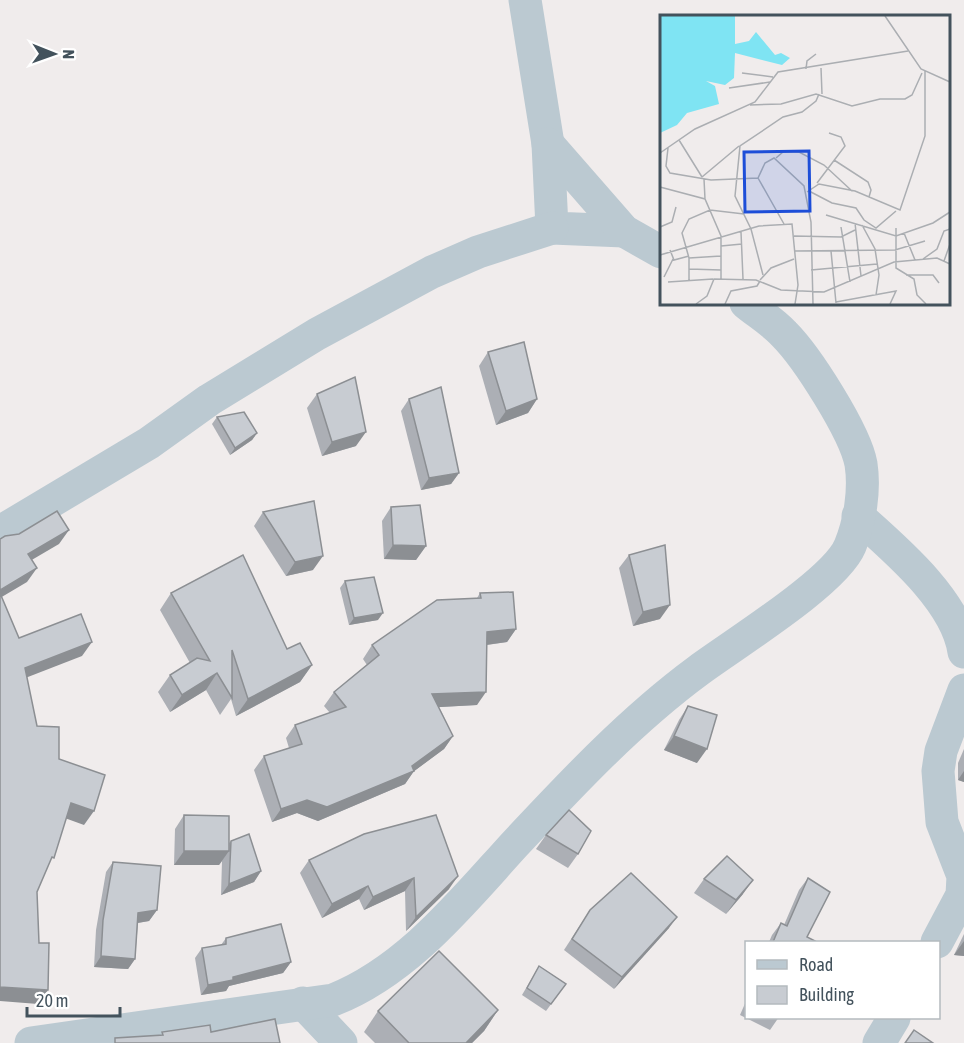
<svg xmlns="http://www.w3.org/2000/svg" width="964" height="1043" viewBox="0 0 964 1043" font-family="'Asap Condensed',sans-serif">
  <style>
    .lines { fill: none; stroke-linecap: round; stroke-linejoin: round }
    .minor { stroke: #bbc9d1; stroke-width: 33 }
    .wall { fill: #acafb5 }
    .shaded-wall { fill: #8c8f93 }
    .building { fill: #c8ccd2; stroke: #8c8f93; stroke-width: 1.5 }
    .inset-road { fill: none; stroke: #abaeb2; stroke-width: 1.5 }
    .view { fill: #1d4ed8; fill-opacity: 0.15; stroke: #1d4ed8; stroke-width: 3 }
    .inset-edge { fill: none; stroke: #43525c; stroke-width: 3 }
  </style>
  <rect width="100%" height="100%" fill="#f0ecec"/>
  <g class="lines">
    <g class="minor">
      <path d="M525,0L548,144L552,228L624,231"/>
      <path d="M548,144L624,231L661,252"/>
      <path d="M858,516C895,549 957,601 964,652"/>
      <path d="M0,532L149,443L209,400L317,334L432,272L478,252L552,228"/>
      <path d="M937,942L962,895L963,876L942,822L938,771L941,751L964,690"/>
      <path d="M303,1003L341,1043"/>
      <path d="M31,1043L333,1000C407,971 462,902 514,845C572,783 631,720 699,670C734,644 835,582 850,546C860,522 865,490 861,464C855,432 807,357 784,334C773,322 758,313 746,303"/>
      <path d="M879,1043L894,1018"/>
    </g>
  </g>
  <g class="wall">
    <path d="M488,352L537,399L528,413L496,425L479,366Z"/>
    <path d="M317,394L356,446L322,456L307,408Z"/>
    <path d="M409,399L459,473L451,484L421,490L401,411Z"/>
    <path d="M217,417L257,433L252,440L230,455L212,424Z"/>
    <path d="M391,507L426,546L416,560L384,559L382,521Z"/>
    <path d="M263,512L313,570L286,576L254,526Z"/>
    <path d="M629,555L660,619L633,626L619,568Z"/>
    <path d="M345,581L378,620L349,625L340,588Z"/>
    <path d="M171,593L287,649L312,665L300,682L236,716L231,699L220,715L206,690L170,712L158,692L170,675L190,663L160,610Z"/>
    <path d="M480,593L516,629L507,642L487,645L477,705L439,707L453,736L444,749L414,771L405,784L318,821L297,813L272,822L254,770L264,756L289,748L286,738L295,725L330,713L324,706L334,692L367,665L363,659L372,645L477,598Z"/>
    <path d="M688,706L697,763L664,750L679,720Z"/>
    <path d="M964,749V782L958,780V763Z"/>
    <path d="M184,815L229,843L231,841L261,871L254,882L221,895L222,861L219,865H174L175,829Z"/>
    <path d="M364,834L449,889L406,931L405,891L364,910L359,899L322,918L300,873L309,860Z"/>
    <path d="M546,835L578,854L568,868L536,849Z"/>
    <path d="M113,862L157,910L149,921L138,923L135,959L128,969L94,967L96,930L106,872Z"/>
    <path d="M808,878L807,937L814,942H769L772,935L781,923L784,925L799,890Z"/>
    <path d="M704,879L743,894L726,914L694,893Z"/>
    <path d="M590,910L669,928L614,989L564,950Z"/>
    <path d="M964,934V956L954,955Z"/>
    <path d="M226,938L291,962L283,973L229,986L226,991L201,995L195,958L202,948L221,945Z"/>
    <path d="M539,966L566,984L546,1011L522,995Z"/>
    <path d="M747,999V1017H779L770,1030L740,1015Z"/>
    <path d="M498,1010L484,1031L472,1043H375L364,1032L378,1011Z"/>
  </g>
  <g class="shaded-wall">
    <path d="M537,399L528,413L496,425L506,411Z"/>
    <path d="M366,432L356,446L322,456L332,442Z"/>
    <path d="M257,433L252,440L230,455L235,448Z"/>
    <path d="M459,473L451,484L421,490L429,478Z"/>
    <path d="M69,530L59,544L18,568L28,554Z"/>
    <path d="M393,545L426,546L416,560L384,559Z"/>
    <path d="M323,556L313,570L286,576L295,562Z"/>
    <path d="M37,568L27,582L0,598V590Z"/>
    <path d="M670,605L660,619L633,626L643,612Z"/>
    <path d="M383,613L378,620L349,625L354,618Z"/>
    <path d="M516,629L507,642L478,646L487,632Z"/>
    <path d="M92,642L82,656L15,682L25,668Z"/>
    <path d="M312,665L300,682L236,716L248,699Z"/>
    <path d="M217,673L206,690L170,712L182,695Z"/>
    <path d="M486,692L477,705L423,708L432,694Z"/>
    <path d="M453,736L444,749L413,772L414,771L405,784L318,821L297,813L272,822L281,809L412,766Z"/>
    <path d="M674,736L707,749L697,763L664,750Z"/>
    <path d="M964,771V782L958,780Z"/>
    <path d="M71,803L94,811L84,825L62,817Z"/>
    <path d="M184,851H229L219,865H174Z"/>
    <path d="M261,871L254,882L221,895L229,884Z"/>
    <path d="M458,876L449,889L406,931L416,917Z"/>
    <path d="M414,878L405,891L364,910L373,897Z"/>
    <path d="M753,880L743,894L726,914L736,900Z"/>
    <path d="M368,886L359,899L322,918L332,904Z"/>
    <path d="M157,910L149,921L131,924L138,913Z"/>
    <path d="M677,917L669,928L614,989L622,977Z"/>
    <path d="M964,941V956L954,955Z"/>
    <path d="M101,956L135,959L128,969L94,967Z"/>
    <path d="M291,962L283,973L229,986L226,991L201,995L208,985L233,977Z"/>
    <path d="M0,987L48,990L38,1004L0,1001Z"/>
    <path d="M498,1010L484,1031L472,1043H466Z"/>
  </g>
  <g class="building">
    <path d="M524,342L537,399L506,411L488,352Z"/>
    <path d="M355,377L366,432L332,442L317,394Z"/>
    <path d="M441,387L459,473L429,478L409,399Z"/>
    <path d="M244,412L257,433L235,448L217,417Z"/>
    <path d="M314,501L323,556L295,562L263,512Z"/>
    <path d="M420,505L426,546L393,545L391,507Z"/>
    <path d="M57,511L69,530L28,554L37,568L0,590V539L5,536L19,534Z"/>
    <path d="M665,545L670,605L643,612L629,555Z"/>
    <path d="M243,555L287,649L300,643L312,665L248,699L232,650V698L217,673L182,695L170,675L197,658L210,661L171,593Z"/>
    <path d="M374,577L383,613L354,618L345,581Z"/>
    <path d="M513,592L516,629L487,632L486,692L432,694L453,736L412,766L414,771L327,807L307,800L281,809L264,756L302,744L295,725L346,707L334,692L379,655L372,645L437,600L481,598L480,593Z"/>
    <path d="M0,593L19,638L81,614L92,642L25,668L37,726L59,727V759L105,775L94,811L71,803L54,858L52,857L37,892L39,943H49L48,990L0,987Z"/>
    <path d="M688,706L717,715L707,749L674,736Z"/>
    <path d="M569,810L591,831L578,854L546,835Z"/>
    <path d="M184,815L229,816V851H184Z"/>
    <path d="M436,815L458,876L416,917L414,878L373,897L368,886L332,904L309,860L364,834Z"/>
    <path d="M249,834L261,871L229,884L231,841Z"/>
    <path d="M727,856L753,880L736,900L704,879Z"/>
    <path d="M113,862L161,866L157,910L138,913L135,959L101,956L103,920Z"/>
    <path d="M631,873L677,917L622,977L572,939L590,910Z"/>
    <path d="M808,878L830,892L807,937L815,941L814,942H773L781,923L787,926Z"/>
    <path d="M281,924L291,962L233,977V980L208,985L202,948L226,944V938Z"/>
    <path d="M439,951L498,1010L466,1043H409L378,1011Z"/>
    <path d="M539,966L566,984L551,1004L527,988Z"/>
    <path d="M275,1019L280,1043H115V1038L163,1035L162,1032L210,1025L211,1032Z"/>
    <path d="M914,1030L933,1043H905Z"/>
  </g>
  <g transform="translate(660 15)">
    <rect width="290" height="290" fill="#f0ecec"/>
    <path d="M0,1H75V29L89,26L96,17L115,40L121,38L130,43L122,50L75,38L74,63L65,70L46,66L55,71L59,89L27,98L17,110L0,118Z" fill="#7fe4f3"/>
    <path class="inset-road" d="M225,1L261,54L290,67M161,53L162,79M146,54L147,46L156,39M82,58L113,62M69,73L110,67M90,90L121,89L156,79L192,91L220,84H245L252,80L262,58M19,125L42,162M8,133L6,151L10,158L51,165L98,163L105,148L114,143L144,171L151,207L153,289M0,138L35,114L95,87L118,57L248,36M116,143L123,137H139L164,150L192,176M174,145L208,167L211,175L209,182M42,162L79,131M98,163L124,209M44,164L45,184M157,168L185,131L181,122L169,118M0,172L45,184L61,221V264M149,176L172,188L196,193L204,205L216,213L236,196M147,177L159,169L195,176L240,195L265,121V56M166,200L236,221L273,208L290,197M195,208L201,261M202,210L215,234L219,260L216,280M0,212L12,207L16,192M181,212L190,267M236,213V253L254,264L257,280L266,289M81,217L83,264M244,218L255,245M134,221L181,222L195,215M61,231L82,229M10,235L14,245L29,241M134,236L235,235L265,226M171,236L176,288M0,240L99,211L132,209L138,270L135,289M29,243L61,241M263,244L277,234L284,216L290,214M284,246L290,229M29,254L61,255M151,255L217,249M103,260L91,214L75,181L80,131L123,102L142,97L156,86L159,79M246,260H273L279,268M4,262L13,244M29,265V243L22,218L29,204L50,195L84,199M100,265L111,253L134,244M8,267L53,264M176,287L236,276L230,289M36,289L47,281L54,264L96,265L121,275L164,277L234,247L277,243L290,249M65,289L71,276L97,271L100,266"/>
    <path class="view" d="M149,136L150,196L85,197L84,137Z"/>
    <rect width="290" height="290" class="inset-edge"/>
  </g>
  <rect x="745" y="941" width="195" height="78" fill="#ffffff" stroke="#b4babe" stroke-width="1.5"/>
  <rect x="757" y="960" width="30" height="9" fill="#bbc9d1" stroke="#b4babe" stroke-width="1.5"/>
  <text x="799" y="971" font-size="18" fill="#43525c">Road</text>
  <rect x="757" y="986" width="30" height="18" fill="#c8ccd2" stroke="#b4babe" stroke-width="1.5"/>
  <text x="799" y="1001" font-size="18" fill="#43525c">Building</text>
  <g transform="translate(54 54) rotate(91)" stroke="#ffffff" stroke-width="4.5" paint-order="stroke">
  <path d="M0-4.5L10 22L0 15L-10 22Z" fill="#43525c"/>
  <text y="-9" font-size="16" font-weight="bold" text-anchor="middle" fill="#43525c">N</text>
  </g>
  <path d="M27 1007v9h93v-9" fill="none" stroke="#43525c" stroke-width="3"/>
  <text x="36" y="1007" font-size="18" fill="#43525c" stroke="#ffffff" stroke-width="4.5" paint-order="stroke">20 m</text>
</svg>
